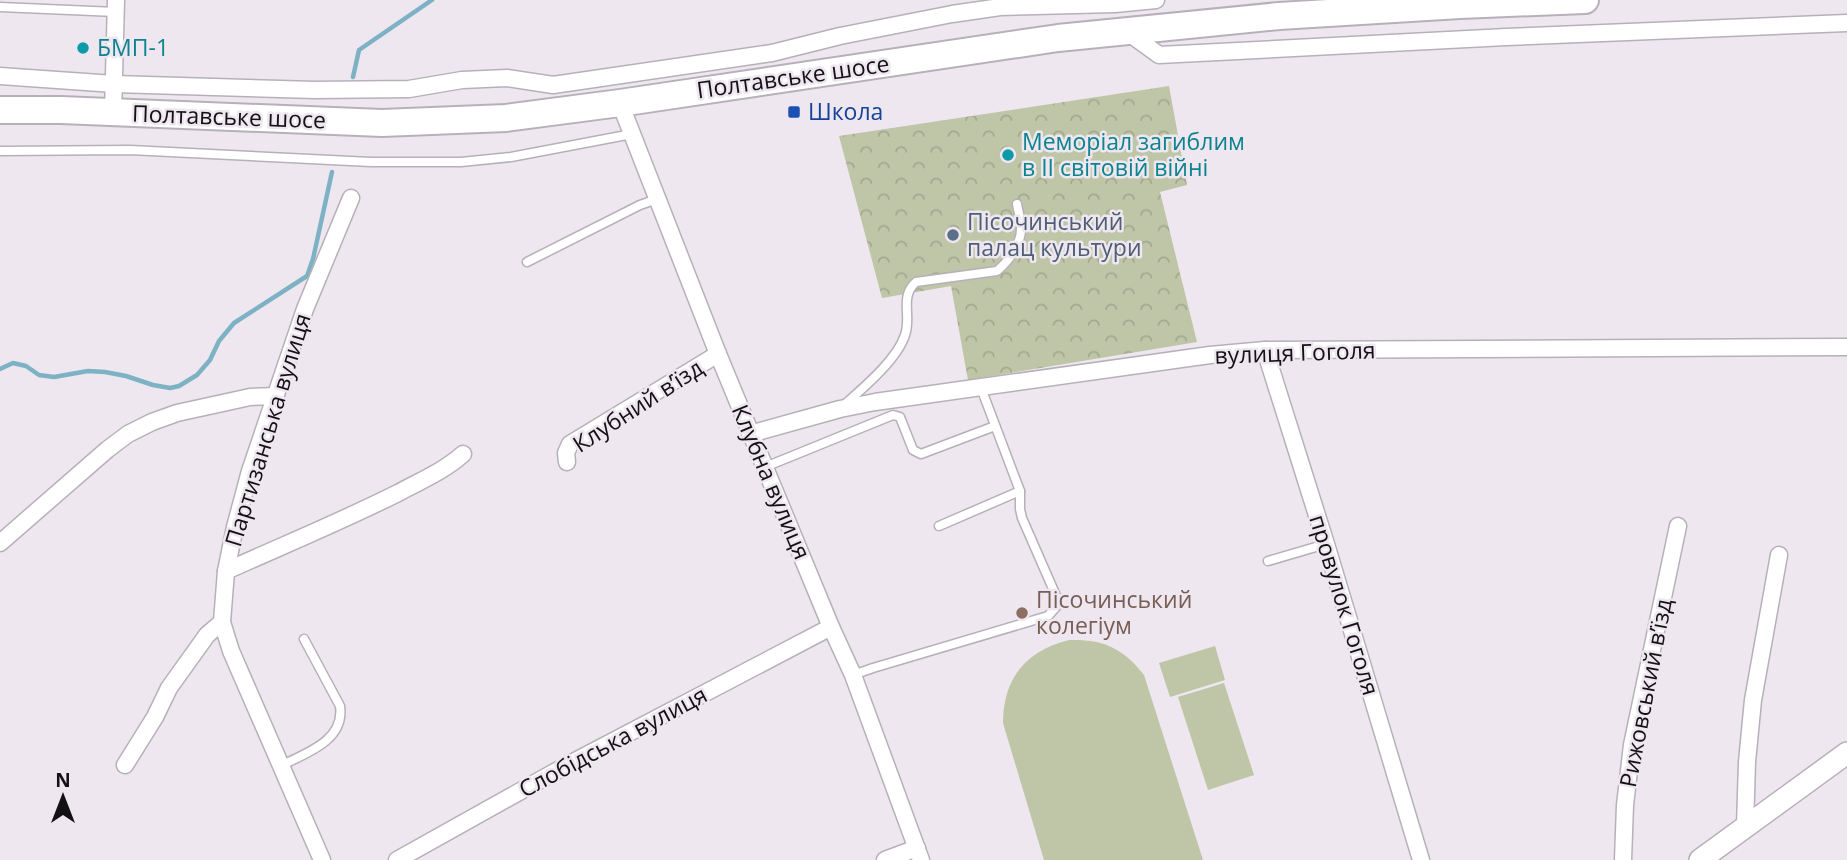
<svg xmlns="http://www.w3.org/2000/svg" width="1847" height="860" viewBox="0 0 1847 860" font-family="'Open Sans',sans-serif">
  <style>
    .green { fill: #bfc5a7 }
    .park { fill: url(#park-crowns) }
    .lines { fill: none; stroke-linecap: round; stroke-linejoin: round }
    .stream { stroke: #7db2c4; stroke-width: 4.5 }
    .service-casing { stroke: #b7b0b9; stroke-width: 11 }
    .minor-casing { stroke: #b7b0b9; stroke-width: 19 }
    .tertiary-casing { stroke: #b7b0b9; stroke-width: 24 }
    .trunk-casing { stroke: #b7b0b9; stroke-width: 30 }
    .service { stroke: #fff; stroke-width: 8 }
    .minor { stroke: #fff; stroke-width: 16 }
    .tertiary { stroke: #fff; stroke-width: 21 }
    .trunk { stroke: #fff; stroke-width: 26 }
    .culture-dot { fill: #0f9aa8; stroke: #eee7f0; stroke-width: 2.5 }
    .transit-dot { fill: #1a4fb4; stroke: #eee7f0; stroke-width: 2.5 }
    .service-dot { fill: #5c6f8a; stroke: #eee7f0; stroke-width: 2.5 }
    .education-dot { fill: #8d6e63; stroke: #eee7f0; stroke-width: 2.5 }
    .labels { text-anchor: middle; stroke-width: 5; stroke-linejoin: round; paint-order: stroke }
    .culture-label { font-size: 23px; fill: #0d838f; stroke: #eee7f0; text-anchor: start }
    .street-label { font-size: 23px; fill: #141114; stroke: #eee7f0 }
    .transit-label { font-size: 23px; fill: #164399; stroke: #eee7f0; text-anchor: start }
    .service-label { font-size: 23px; fill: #4e5e75; stroke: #eee7f0; text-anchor: start }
    .education-label { font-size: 23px; fill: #785e54; stroke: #eee7f0; text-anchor: start }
  </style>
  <defs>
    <pattern id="park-crowns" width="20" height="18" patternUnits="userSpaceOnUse" patternTransform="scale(1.75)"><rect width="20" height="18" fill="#bfc5a7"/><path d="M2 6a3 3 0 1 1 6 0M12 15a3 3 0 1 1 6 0" fill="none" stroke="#a3a88f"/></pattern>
  </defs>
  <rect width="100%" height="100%" fill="#eee7f0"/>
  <g class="green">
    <path d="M1069,640C1103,639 1123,648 1144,675L1203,860H1044L1003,723C1003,678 1026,651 1069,640Z"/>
    <path d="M1215,646L1225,680L1170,697L1159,663Z"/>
    <path d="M1224,683L1254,775L1208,790L1178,697Z"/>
  </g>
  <path class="park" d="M1169,86L1187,185L1160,192L1197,342L968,380L951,286L882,298L839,136Z"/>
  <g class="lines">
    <g class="stream">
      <path d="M353,77L359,50L432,0"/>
      <path d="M0,369L13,363L26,366L39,375L54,377L88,371L105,372L126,376L153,385L170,388L179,386L197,375L210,360L219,341L234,323L307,276L313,259L332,172"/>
    </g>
    <g class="service-casing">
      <g id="service">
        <path d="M0,7L116,12"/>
        <path d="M0,151L130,150L371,162H461L511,157L632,134"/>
        <path d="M527,262L640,205L657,199"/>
        <path d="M843,406C863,388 897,360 905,335C912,316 899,297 916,282L997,271C1009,261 1022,243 1021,227C1021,219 1018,211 1017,204"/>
        <path d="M765,467L893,415L900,417L913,450L921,454L995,426"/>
        <path d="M939,526L1020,491"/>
        <path d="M1268,561L1326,544"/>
        <path d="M853,675L873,668L1048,616L1056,607L1057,598L1022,518L1020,509V491L981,388"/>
        <path d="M282,765C307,753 345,740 340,706L304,639"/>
      </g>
    </g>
    <g class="minor-casing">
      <g id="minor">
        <path d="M1126,31L1159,55L1506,37L1847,23"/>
        <path d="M0,76L114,84L315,90L409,89L462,80L507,78L553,85L772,53L840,36L952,14L1000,7L1115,4L1156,0"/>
        <path d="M620,103L718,354L831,627L853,675L921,860"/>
        <path d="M113,113L116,0"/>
        <path d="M1265,350L1326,544L1421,860"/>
        <path d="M750,434L840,409L875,402L1210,355L1265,350L1847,347"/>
        <path d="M567,462L566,453L570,444L718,354"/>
        <path d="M0,543L108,449L128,434L152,422L177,413L250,397L276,396"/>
        <path d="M226,571C284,545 342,521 398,493C420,481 444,471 463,454"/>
        <path d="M125,765L155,717L169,688L207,635L222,622"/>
        <path d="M1745,826L1747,762L1753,700L1779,555"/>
        <path d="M322,860L231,651L222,622L226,571L235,527L250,471L305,309L351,198"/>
        <path d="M397,860L560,769L831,627"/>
        <path d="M885,860L917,848"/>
        <path d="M1623,860L1625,805L1632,745L1678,526"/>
      </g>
    </g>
    <g class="tertiary-casing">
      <path id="tertiary" d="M1700,860L1847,753"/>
    </g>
    <g class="trunk-casing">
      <path id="trunk" d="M0,110H61L382,123L506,118L620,103L1058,38L1279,16L1460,5L1585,0"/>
    </g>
    <use href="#service" class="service"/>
    <use href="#minor" class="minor"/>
    <use href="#tertiary" class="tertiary"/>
    <use href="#trunk" class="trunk"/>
  </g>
  <g class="culture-dot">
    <circle cx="83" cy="48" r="7"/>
    <circle cx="1008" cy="155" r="7"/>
  </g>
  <rect class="transit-dot" x="787" y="105" width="14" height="14" rx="3.5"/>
  <circle class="service-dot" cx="953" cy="235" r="7"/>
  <circle class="education-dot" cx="1022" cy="613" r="7"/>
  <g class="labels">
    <g class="culture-label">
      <text x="97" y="56">БМП-1</text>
      <text x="1022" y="150">Меморіал загиблим<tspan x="1022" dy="26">в II світовій війні</tspan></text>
    </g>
    <g class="street-label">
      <text transform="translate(793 77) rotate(-8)" y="8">Полтавське шосе</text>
      <text transform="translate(229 117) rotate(2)" y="8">Полтавське шосе</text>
      <text transform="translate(1295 353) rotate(-2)" y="8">вулиця Гоголя</text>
      <text transform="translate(638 406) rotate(-33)" y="8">Клубний в’їзд</text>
      <text transform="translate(268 430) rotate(-73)" y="8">Партизанська вулиця</text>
      <text transform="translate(771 482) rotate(67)" y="8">Клубна вулиця</text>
      <text transform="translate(1344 605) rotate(73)" y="8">провулок Гоголя</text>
      <text transform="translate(1646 693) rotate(-79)" y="8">Рижовський в’їзд</text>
      <text transform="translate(613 742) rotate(-28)" y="8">Слобідська вулиця</text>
    </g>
    <g class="transit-label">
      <text x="808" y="120">Школа</text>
    </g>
    <g class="service-label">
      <text x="967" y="230">Пісочинський<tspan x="967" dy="26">палац культури</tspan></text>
    </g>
    <g class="education-label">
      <text x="1036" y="608">Пісочинський<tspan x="1036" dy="26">колегіум</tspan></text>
    </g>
  </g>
  <g transform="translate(63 797)" stroke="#eee7f0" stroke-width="5" paint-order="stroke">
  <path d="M0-5L12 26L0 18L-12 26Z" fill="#141114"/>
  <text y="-10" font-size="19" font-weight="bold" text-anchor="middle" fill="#141114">N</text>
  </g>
</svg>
